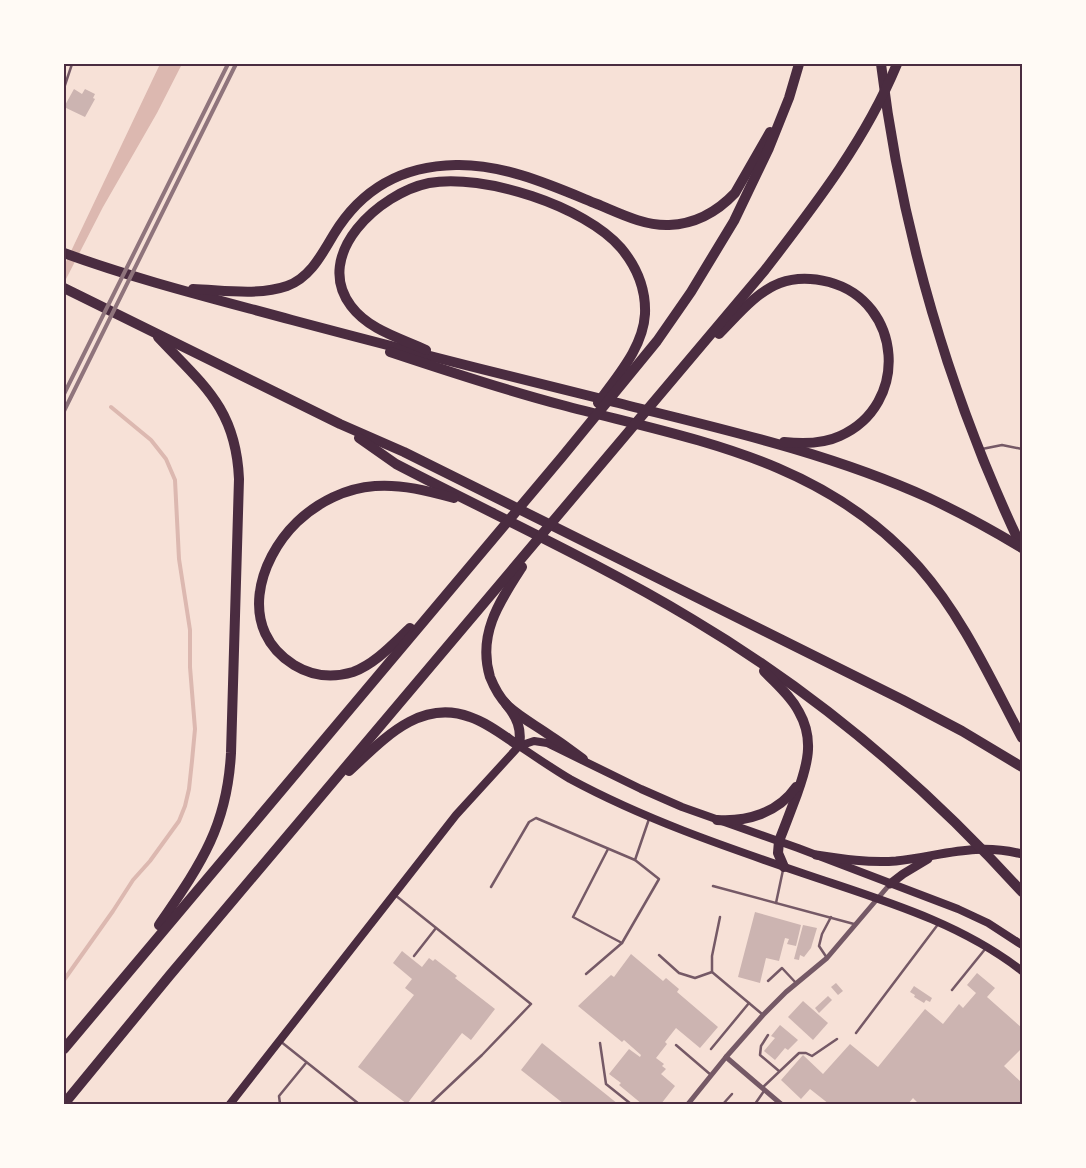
<svg xmlns="http://www.w3.org/2000/svg" width="1086" height="1168" viewBox="0 0 1086 1168" font-family="'PT Sans',sans-serif">
  <style>
    .water { fill: #dcb8b0 }
    .lines { fill: none; stroke-linecap: round; stroke-linejoin: round }
    .stream { stroke: #dcb8b0; stroke-width: 4 }
    .building { fill: #ccb4b1 }
    .service { stroke: #755966; stroke-width: 2.5 }
    .minor { stroke: #755966; stroke-width: 5 }
    .secondary { stroke: #4a2c40; stroke-width: 8 }
    .primary { stroke: #4a2c40; stroke-width: 9 }
    .motorway { stroke: #4a2c40; stroke-width: 10 }
    .rail { stroke: #8f747c; stroke-width: 4 }
    .neatline { fill: none; stroke: #4a2c40; stroke-width: 2 }
  </style>
  <rect width="100%" height="100%" fill="#f7e1d7"/>
  <path class="water" d="M160,64H182L157,113L103,207L64,283V266Z"/>
  <g class="lines">
    <path class="stream" d="M64,980L113,911L133,880L150,861L179,821L185,806L189,789L192,761L195,729L190,667V630L179,559L175,480L166,459L151,440L111,407"/>
  </g>
  <g class="building">
    <path d="M74,89L82,94L85,89L95,94L93,98L95,99L85,117L64,107Z"/>
    <path d="M755,912L801,925L796,946L787,944L789,939L785,938L779,961L766,958L760,983L738,977Z"/>
    <path d="M803,925L817,928L811,948L804,957L800,955L799,960L794,959Z"/>
    <path d="M402,951L422,967L429,958L433,961L435,959L457,976L455,978L495,1009L471,1040L462,1033L407,1104L358,1067L414,995L405,988L412,979L393,963Z"/>
    <path d="M631,954L663,981L666,978L679,989L677,992L718,1027L700,1048L676,1028L665,1042L667,1044L656,1058L664,1064L662,1066L666,1069L661,1074L675,1086L661,1104H642L619,1085L621,1083L609,1074L629,1049L640,1057L641,1055L624,1040L622,1042L578,1006L611,975L614,977Z"/>
    <path d="M977,973L995,988L987,997L1022,1028V1048L1004,1066L1022,1083V1104H919L913,1098L908,1104H829L810,1089L801,1099L781,1080L803,1055L823,1074L850,1044L878,1067L925,1009L943,1024L959,1004L963,1008L976,993L967,985Z"/>
    <path d="M836,983L843,991L838,995L831,987Z"/>
    <path d="M914,986L932,998L930,1002L926,1000L924,1003L914,997L915,995L910,992Z"/>
    <path d="M828,996L832,1000L819,1013L815,1008Z"/>
    <path d="M803,1001L828,1023L813,1040L788,1017Z"/>
    <path d="M780,1025L798,1040L788,1050L785,1048L775,1060L764,1051L775,1038L771,1036Z"/>
    <path d="M542,1043L618,1104H564L521,1070Z"/>
  </g>
  <g class="lines">
    <g class="service">
      <path d="M64,88L72,64"/>
      <path d="M982,449L1002,445L1022,449"/>
      <path d="M608,849L573,917L622,943"/>
      <path d="M713,886L854,924"/>
      <path d="M491,887L529,822L536,818L635,860"/>
      <path d="M395,895L531,1004L482,1055L430,1104"/>
      <path d="M776,903L783,870"/>
      <path d="M720,917L712,956V972L762,1014"/>
      <path d="M659,955L679,973L695,978L712,972"/>
      <path d="M414,956L436,928"/>
      <path d="M827,958L819,946L822,934L831,917"/>
      <path d="M586,974L622,943L659,879L635,860L649,819"/>
      <path d="M768,981L782,968L796,983"/>
      <path d="M952,990L986,948"/>
      <path d="M856,1033L939,923"/>
      <path d="M768,1035L761,1046L760,1055L779,1071"/>
      <path d="M280,1041L359,1104"/>
      <path d="M600,1043L606,1084L631,1104"/>
      <path d="M676,1045L711,1075"/>
      <path d="M711,1049L749,1003"/>
      <path d="M762,1088L799,1053H806L812,1056L837,1039"/>
      <path d="M280,1104L279,1096L306,1063"/>
      <path d="M723,1104L732,1094"/>
      <path d="M755,1104L764,1091"/>
    </g>
    <g class="minor">
      <path d="M726,1057L781,1104"/>
      <path d="M688,1104L726,1057L763,1015L786,992L827,958L890,884"/>
    </g>
    <g class="secondary">
      <path d="M519,746C536,757 553,769 570,779C644,819 723,846 802,873C878,899 958,921 1022,971"/>
      <path d="M230,1104L456,815L519,746L534,741L547,743L641,789L682,807L798,848L958,909L988,923L1022,945"/>
    </g>
    <g class="primary">
      <path d="M816,855C842,859 869,863 896,861C942,856 975,842 1022,854"/>
      <path d="M890,884L903,874L928,859"/>
    </g>
    <g class="motorway">
      <path d="M881,64C901,230 950,397 1022,548"/>
      <path d="M64,253C138,280 215,299 292,320C397,348 504,375 610,401C717,428 828,452 929,498C961,513 992,530 1022,548"/>
      <path d="M64,288L340,424L404,452L903,700L962,731L1022,767"/>
      <path d="M193,289C223,290 258,296 287,286C310,278 322,254 334,234C362,188 402,166 456,165C505,164 553,186 597,204C619,213 644,226 669,225C695,224 717,212 735,193L770,132"/>
      <path d="M719,334C737,316 756,292 780,283C796,277 813,278 829,282C903,302 910,405 840,436C823,444 803,444 784,442"/>
      <path d="M158,337C203,385 236,408 239,479L231,753C227,828 200,865 159,925"/>
      <path d="M426,350C400,338 369,330 351,306C312,254 380,193 429,183C483,173 585,206 621,248C636,266 646,289 645,314C643,348 617,376 598,403"/>
      <path d="M390,352C447,371 504,390 562,405C694,440 823,459 919,567C963,617 991,680 1022,738"/>
      <path d="M359,438L396,464C494,515 597,562 692,619C815,692 926,786 1022,892"/>
      <path d="M522,567C500,601 477,634 490,677C494,687 500,698 508,706C521,718 537,726 552,737C563,744 573,752 583,759"/>
      <path d="M410,628C393,644 375,664 353,672C333,678 312,676 294,665C238,630 257,561 297,522C318,502 346,488 375,486C402,484 428,491 454,498"/>
      <path d="M764,671C776,684 791,696 799,712C815,740 807,766 797,794C791,810 785,826 779,841L778,853L784,867"/>
      <path d="M349,771C382,741 419,698 470,717C488,723 504,736 519,746C522,729 517,717 506,704"/>
      <path d="M717,820C747,822 778,813 796,787"/>
      <path d="M64,1049L562,457L657,341L691,292L734,221L769,148L789,98L799,64"/>
      <path d="M64,1104L170,975L765,270C815,205 865,141 897,64"/>
    </g>
    <g class="rail">
      <path d="M64,394L228,64"/>
      <path d="M64,411L236,64"/>
    </g>
  </g>
  <rect width="1086" height="1168" fill="none" stroke="#fffaf5" stroke-width="130"/>
  <rect x="65" y="65" width="956" height="1038" class="neatline"/>
</svg>
